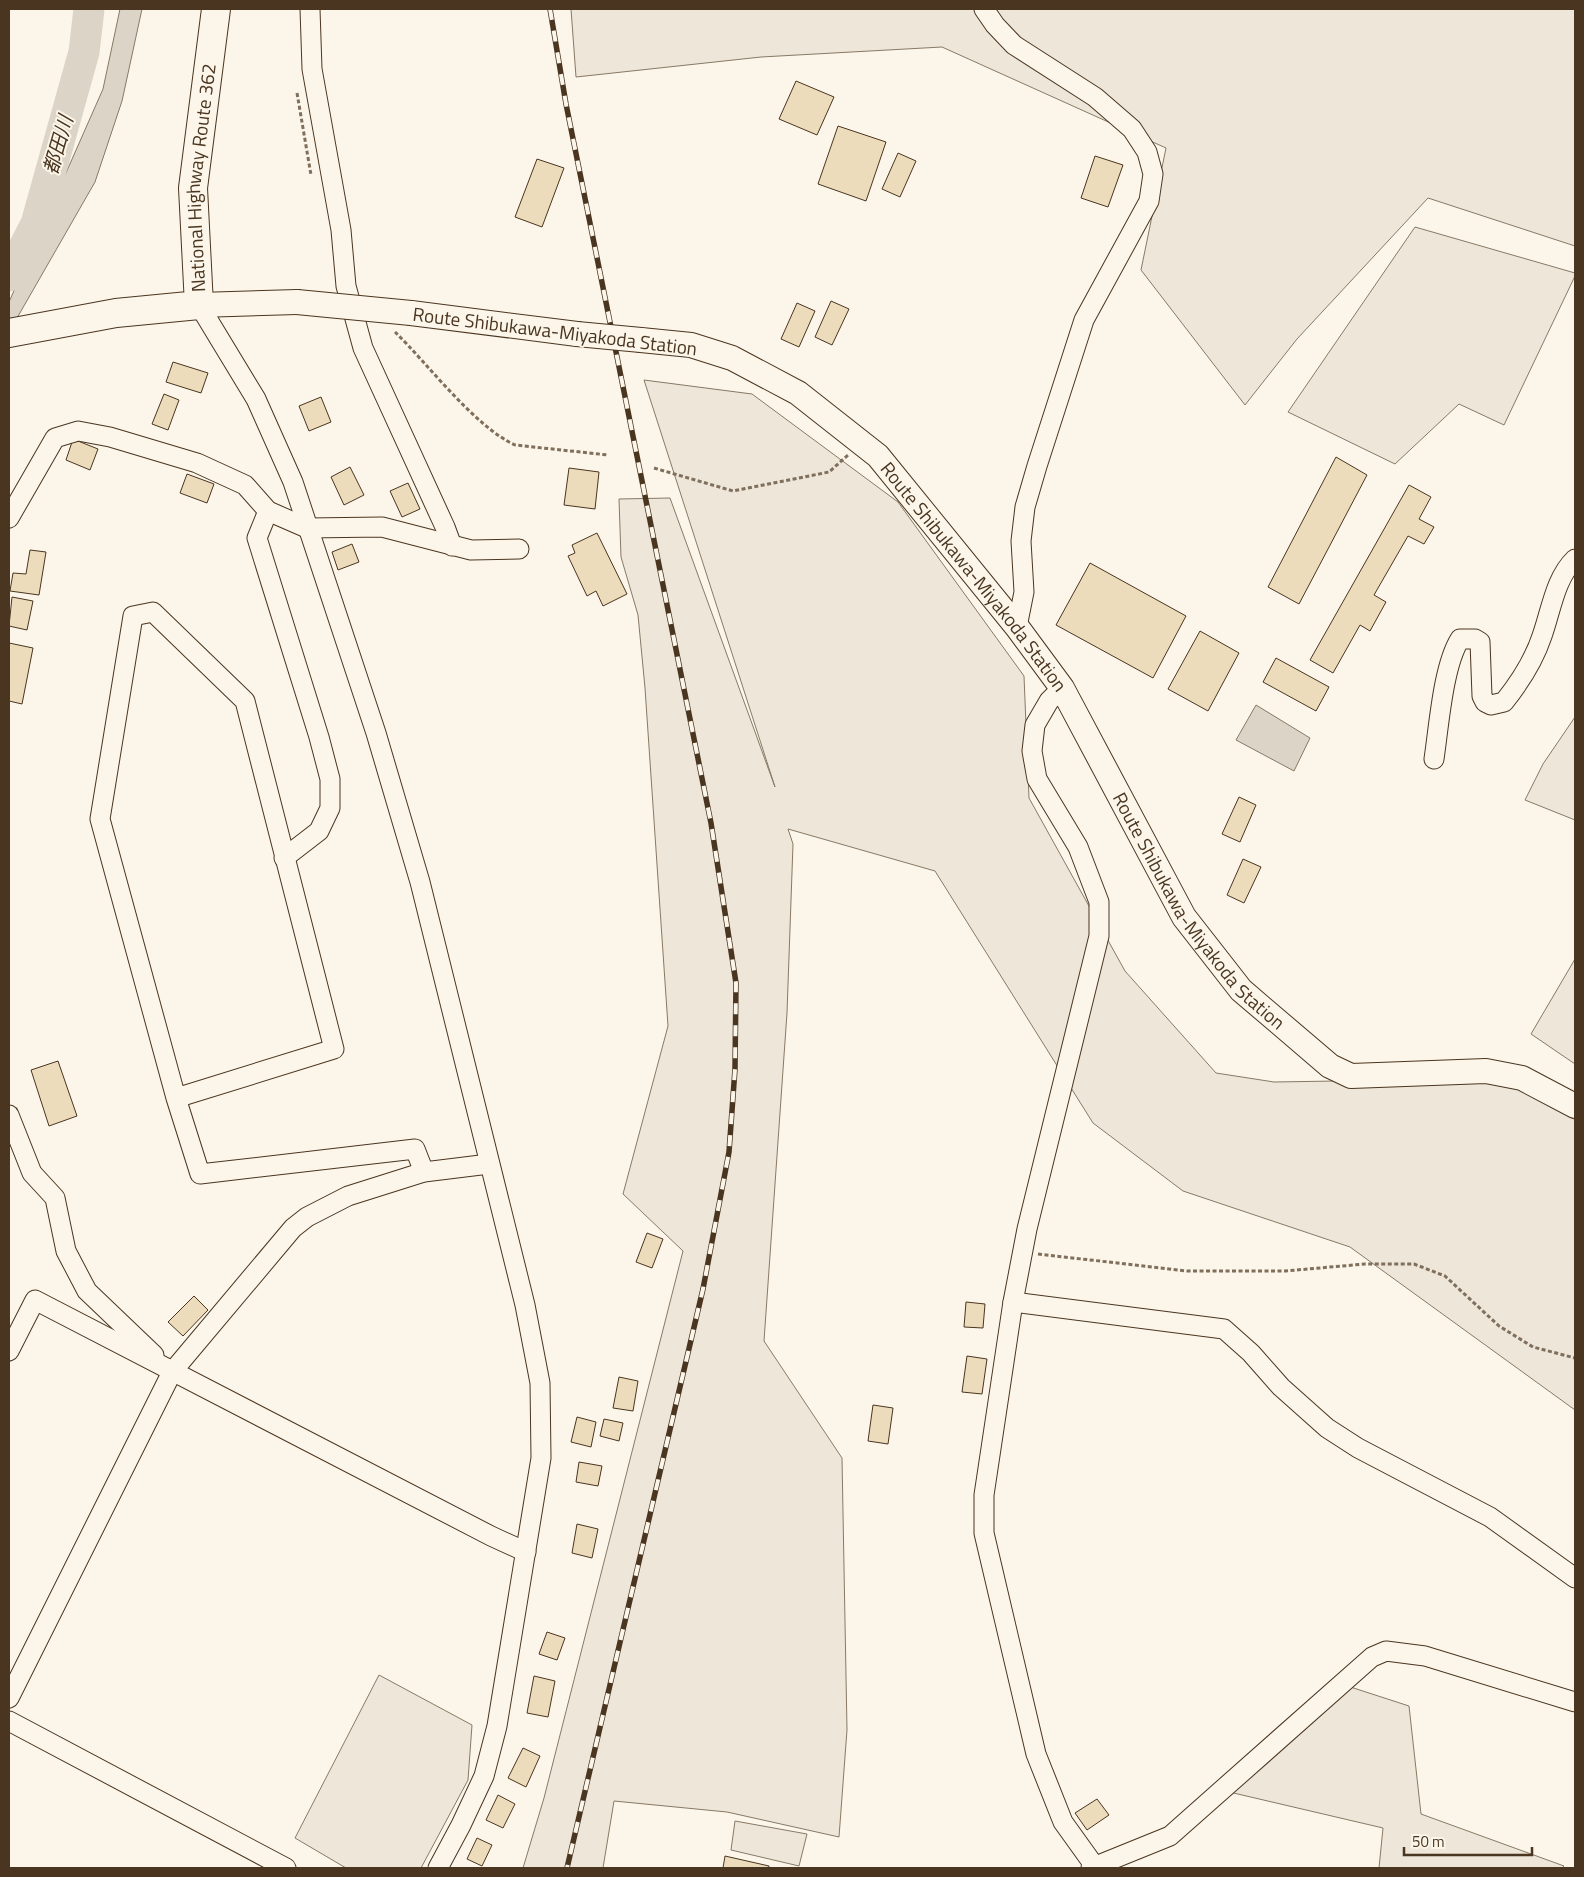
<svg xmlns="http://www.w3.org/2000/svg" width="1584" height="1877" viewBox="0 0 1584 1877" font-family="'Titillium Web','Noto Sans JP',sans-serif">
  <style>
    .green { fill: #ede6d9; stroke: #887966 }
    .water { fill: #dcd4c6; stroke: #887966 }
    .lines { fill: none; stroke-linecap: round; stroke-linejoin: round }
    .river { stroke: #dcd4c6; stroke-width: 31 }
    .building { fill: #ecdcbc; stroke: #4a3520 }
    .minor-casing { stroke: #4a3520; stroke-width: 21 }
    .major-casing { stroke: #4a3520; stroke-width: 26 }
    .highway-casing { stroke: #4a3520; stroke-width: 30 }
    .path { stroke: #7f6f5c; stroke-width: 3; stroke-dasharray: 4 2.5; stroke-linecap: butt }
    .minor { stroke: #fbf6e9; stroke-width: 19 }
    .major { stroke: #fbf6e9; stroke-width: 24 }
    .highway { stroke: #fbf6e9; stroke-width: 28 }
    .rail-casing { stroke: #4a3520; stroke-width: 5.5 }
    .rail { stroke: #fbf6e9; stroke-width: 4; stroke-dasharray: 11; stroke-linecap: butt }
    .major-bridge-casing { stroke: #4a3520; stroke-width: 26; stroke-linecap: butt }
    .major-bridge { stroke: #fbf6e9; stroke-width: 24 }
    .labels { text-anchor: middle; stroke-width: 4; stroke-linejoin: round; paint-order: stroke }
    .street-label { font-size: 19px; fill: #4a3520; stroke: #fbf6e9 }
    .water-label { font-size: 20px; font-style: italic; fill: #4a3520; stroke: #fbf6e9 }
  </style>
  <rect width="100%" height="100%" fill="#fbf6e9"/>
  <g class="green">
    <path d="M571,9H1575V246L1428,198L1297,339L1245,405L1141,270L1166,148L942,47L761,57L576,77Z"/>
    <path d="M1415,227L1575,273V276L1504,425L1459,404L1395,464L1288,412Z"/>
    <path d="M644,380L752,394L898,502L1024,676L1029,798L1125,971L1216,1073L1274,1082L1522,1078L1575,1120V1410L1350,1247L1183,1191L1093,1123L935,871L788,829L793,844L787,1013L764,1341L842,1458L847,1730L839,1837L727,1812L614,1801L603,1868H523L544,1798L683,1251L623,1194L668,1026L645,688L638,615L621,557L619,499L670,498L775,787Z"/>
    <path d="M1575,717V820L1525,800L1543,764Z"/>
    <path d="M1575,959V1064L1531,1034Z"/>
    <path d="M379,1675L472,1725L468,1780L421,1868H346L295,1838Z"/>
    <path d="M1332,1681L1409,1706L1421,1814L1564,1866L1562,1868H1379L1383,1828L1225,1791Z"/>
    <path d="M735,1821L807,1834L799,1866L731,1850Z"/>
  </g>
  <g class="water">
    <path d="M120,9H142L122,101L95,182L9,332V302L103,89Z"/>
    <path d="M1256,705L1310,738L1294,771L1236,740Z"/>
  </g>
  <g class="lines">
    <path class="river" d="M9,276L36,224L84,52L89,9"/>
  </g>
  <g class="building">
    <path d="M796,81L834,97L817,135L779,119Z"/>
    <path d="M838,126L886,142L866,201L818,184Z"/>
    <path d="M898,153L916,161L900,197L882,189Z"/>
    <path d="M1095,156L1123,165L1108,207L1081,198Z"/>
    <path d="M537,159L564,168L542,227L515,217Z"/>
    <path d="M831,301L849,309L832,345L815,337Z"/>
    <path d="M797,303L815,311L799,347L781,339Z"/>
    <path d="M173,362L208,373L201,393L166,382Z"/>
    <path d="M164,394L179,400L168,430L152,424Z"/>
    <path d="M321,397L331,422L309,431L299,406Z"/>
    <path d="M73,439L98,449L90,470L66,460Z"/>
    <path d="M1336,457L1367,475L1299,604L1268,587Z"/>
    <path d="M350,467L364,495L344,505L331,477Z"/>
    <path d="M569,468L599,472L595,509L564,505Z"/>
    <path d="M187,474L214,484L207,503L180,493Z"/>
    <path d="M408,483L420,509L402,517L390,491Z"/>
    <path d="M1409,485L1431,497L1419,519L1434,527L1424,544L1408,536L1374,595L1386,602L1370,631L1360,625L1333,673L1310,660Z"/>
    <path d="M597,533L627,594L603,606L596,591L587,596L568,556L575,553L572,545Z"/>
    <path d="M352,544L359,562L338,570L332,552Z"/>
    <path d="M30,550L46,552L39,595L10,591L13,573L26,574Z"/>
    <path d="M1090,563L1186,616L1153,678L1056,625Z"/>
    <path d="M12,597L33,601L27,630L9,626Z"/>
    <path d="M1200,631L1239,653L1208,711L1168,689Z"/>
    <path d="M9,643L33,648L22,704L9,701Z"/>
    <path d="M1276,658L1329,687L1316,711L1263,682Z"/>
    <path d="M1239,797L1256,805L1240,842L1222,834Z"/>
    <path d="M1243,859L1261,867L1244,903L1227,895Z"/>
    <path d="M58,1061L77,1116L49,1126L31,1070Z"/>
    <path d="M647,1233L663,1239L652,1268L636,1262Z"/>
    <path d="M194,1296L208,1310L183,1336L168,1322Z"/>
    <path d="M966,1302L985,1304L983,1328L964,1327Z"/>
    <path d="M967,1356L987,1359L982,1394L962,1392Z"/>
    <path d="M619,1377L638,1381L633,1411L613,1408Z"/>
    <path d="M873,1405L893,1408L888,1444L868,1441Z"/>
    <path d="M577,1417L596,1422L591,1447L571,1442Z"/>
    <path d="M604,1419L623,1423L619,1441L600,1436Z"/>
    <path d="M579,1462L602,1466L598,1486L576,1482Z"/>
    <path d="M577,1524L598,1529L592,1558L572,1553Z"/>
    <path d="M547,1632L565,1638L557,1660L539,1654Z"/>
    <path d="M534,1676L555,1681L548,1717L527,1713Z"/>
    <path d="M523,1748L540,1756L526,1787L508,1778Z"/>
    <path d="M498,1795L515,1804L503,1828L486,1820Z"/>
    <path d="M1097,1799L1109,1815L1087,1830L1075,1813Z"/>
    <path d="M477,1838L492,1845L482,1866L467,1859Z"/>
    <path d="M725,1856L769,1866V1868H723Z"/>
  </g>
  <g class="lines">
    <g class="minor-casing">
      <g id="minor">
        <path d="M310,9L312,69L341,230L346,286L363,348L445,527L452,546"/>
        <path d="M984,9L995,25L1014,45L1095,97L1132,129L1147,152L1153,174L1149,201L1084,320L1037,466L1025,507L1021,541L1024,592L1017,627"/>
        <path d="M199,305L256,399L293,482L376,733L420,882L525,1305L540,1383L541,1458L497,1726L484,1776L461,1825L438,1868"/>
        <path d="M268,511L257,538L319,737L330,779V808L319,831L284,858"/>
        <path d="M9,518L55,438L78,431L110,437L197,463L245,485L268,511L307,528L382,527L471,550L519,549"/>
        <path d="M1062,688L1049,701L1035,725L1032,751L1037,779L1078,847L1099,902V936L1027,1229L1013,1302L984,1495V1533L1036,1754L1063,1822L1096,1868"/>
        <path d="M1434,759C1439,726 1443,666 1460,639H1475L1480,642L1482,696L1485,702L1491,705L1504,702C1520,682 1534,660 1542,636C1551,611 1555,578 1575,559"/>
        <path d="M176,1098L334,1049L245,701L153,612L133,616L100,819L176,1098L200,1174L415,1149L424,1172"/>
        <path d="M9,1115L32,1173L55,1198L66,1251L87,1291L154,1355"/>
        <path d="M1013,1302L1224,1329L1251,1353L1281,1387L1327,1428L1358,1448L1490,1517L1575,1578"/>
        <path d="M9,1351L35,1300L491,1536L526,1552"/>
        <path d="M9,1698L172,1372L293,1228L307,1217L348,1196L424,1172L489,1164"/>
        <path d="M9,1721L286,1868"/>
        <path d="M1091,1868L1170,1836L1372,1657L1386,1651L1425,1656L1575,1702"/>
      </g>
    </g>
    <g class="major-casing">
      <g id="major">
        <path d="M199,305L297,302"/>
        <path d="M411,313L577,334"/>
        <path id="s1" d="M641,340L691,345L732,358L798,393L878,456L1017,627L1062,688L1184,917L1241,990L1330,1066L1351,1076L1486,1071L1522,1078L1575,1106"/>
      </g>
    </g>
    <g class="highway-casing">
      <g id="highway">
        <path id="s2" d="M9,333L116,313L199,305L193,188L216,9"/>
      </g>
    </g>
    <g class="path">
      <path d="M297,93L311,175"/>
      <path d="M395,332C428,364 475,427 515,445L608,455"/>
      <path d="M654,468L733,491L829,472L848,455"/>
      <path d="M1038,1254L1187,1271H1285L1365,1264H1414L1445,1276L1499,1326L1533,1347L1575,1358"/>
    </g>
    <use href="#minor" class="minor"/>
    <use href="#major" class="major"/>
    <use href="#highway" class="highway"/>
    <g class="rail-casing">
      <path id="rail" d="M550,9L566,104L711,823L736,983L735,1069L729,1152L703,1289L567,1868"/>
    </g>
    <use href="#rail" class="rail"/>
    <g class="major-bridge-casing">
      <g id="major-bridge">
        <path d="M297,302L411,313"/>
        <path d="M577,334L641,340"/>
      </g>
    </g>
    <use href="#major-bridge" class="major-bridge"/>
  </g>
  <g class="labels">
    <g class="street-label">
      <text dy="7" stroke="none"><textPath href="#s2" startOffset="320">National Highway Route 362</textPath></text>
      <text transform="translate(555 331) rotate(7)" y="7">Route Shibukawa-Miyakoda Station</text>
      <text dy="7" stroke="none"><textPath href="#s1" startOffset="424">Route Shibukawa-Miyakoda Station</textPath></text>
      <text dy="7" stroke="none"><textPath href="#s1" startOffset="829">Route Shibukawa-Miyakoda Station</textPath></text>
    </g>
    <g class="water-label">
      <text transform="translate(58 145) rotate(-74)" y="7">都田川</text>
    </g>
  </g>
  <rect width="1584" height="1877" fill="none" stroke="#4a3520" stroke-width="20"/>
  <path d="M1404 1847v8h128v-8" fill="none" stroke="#4a3520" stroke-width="2.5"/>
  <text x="1412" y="1847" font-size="15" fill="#4a3520" stroke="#fbf6e9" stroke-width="4" paint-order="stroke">50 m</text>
</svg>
